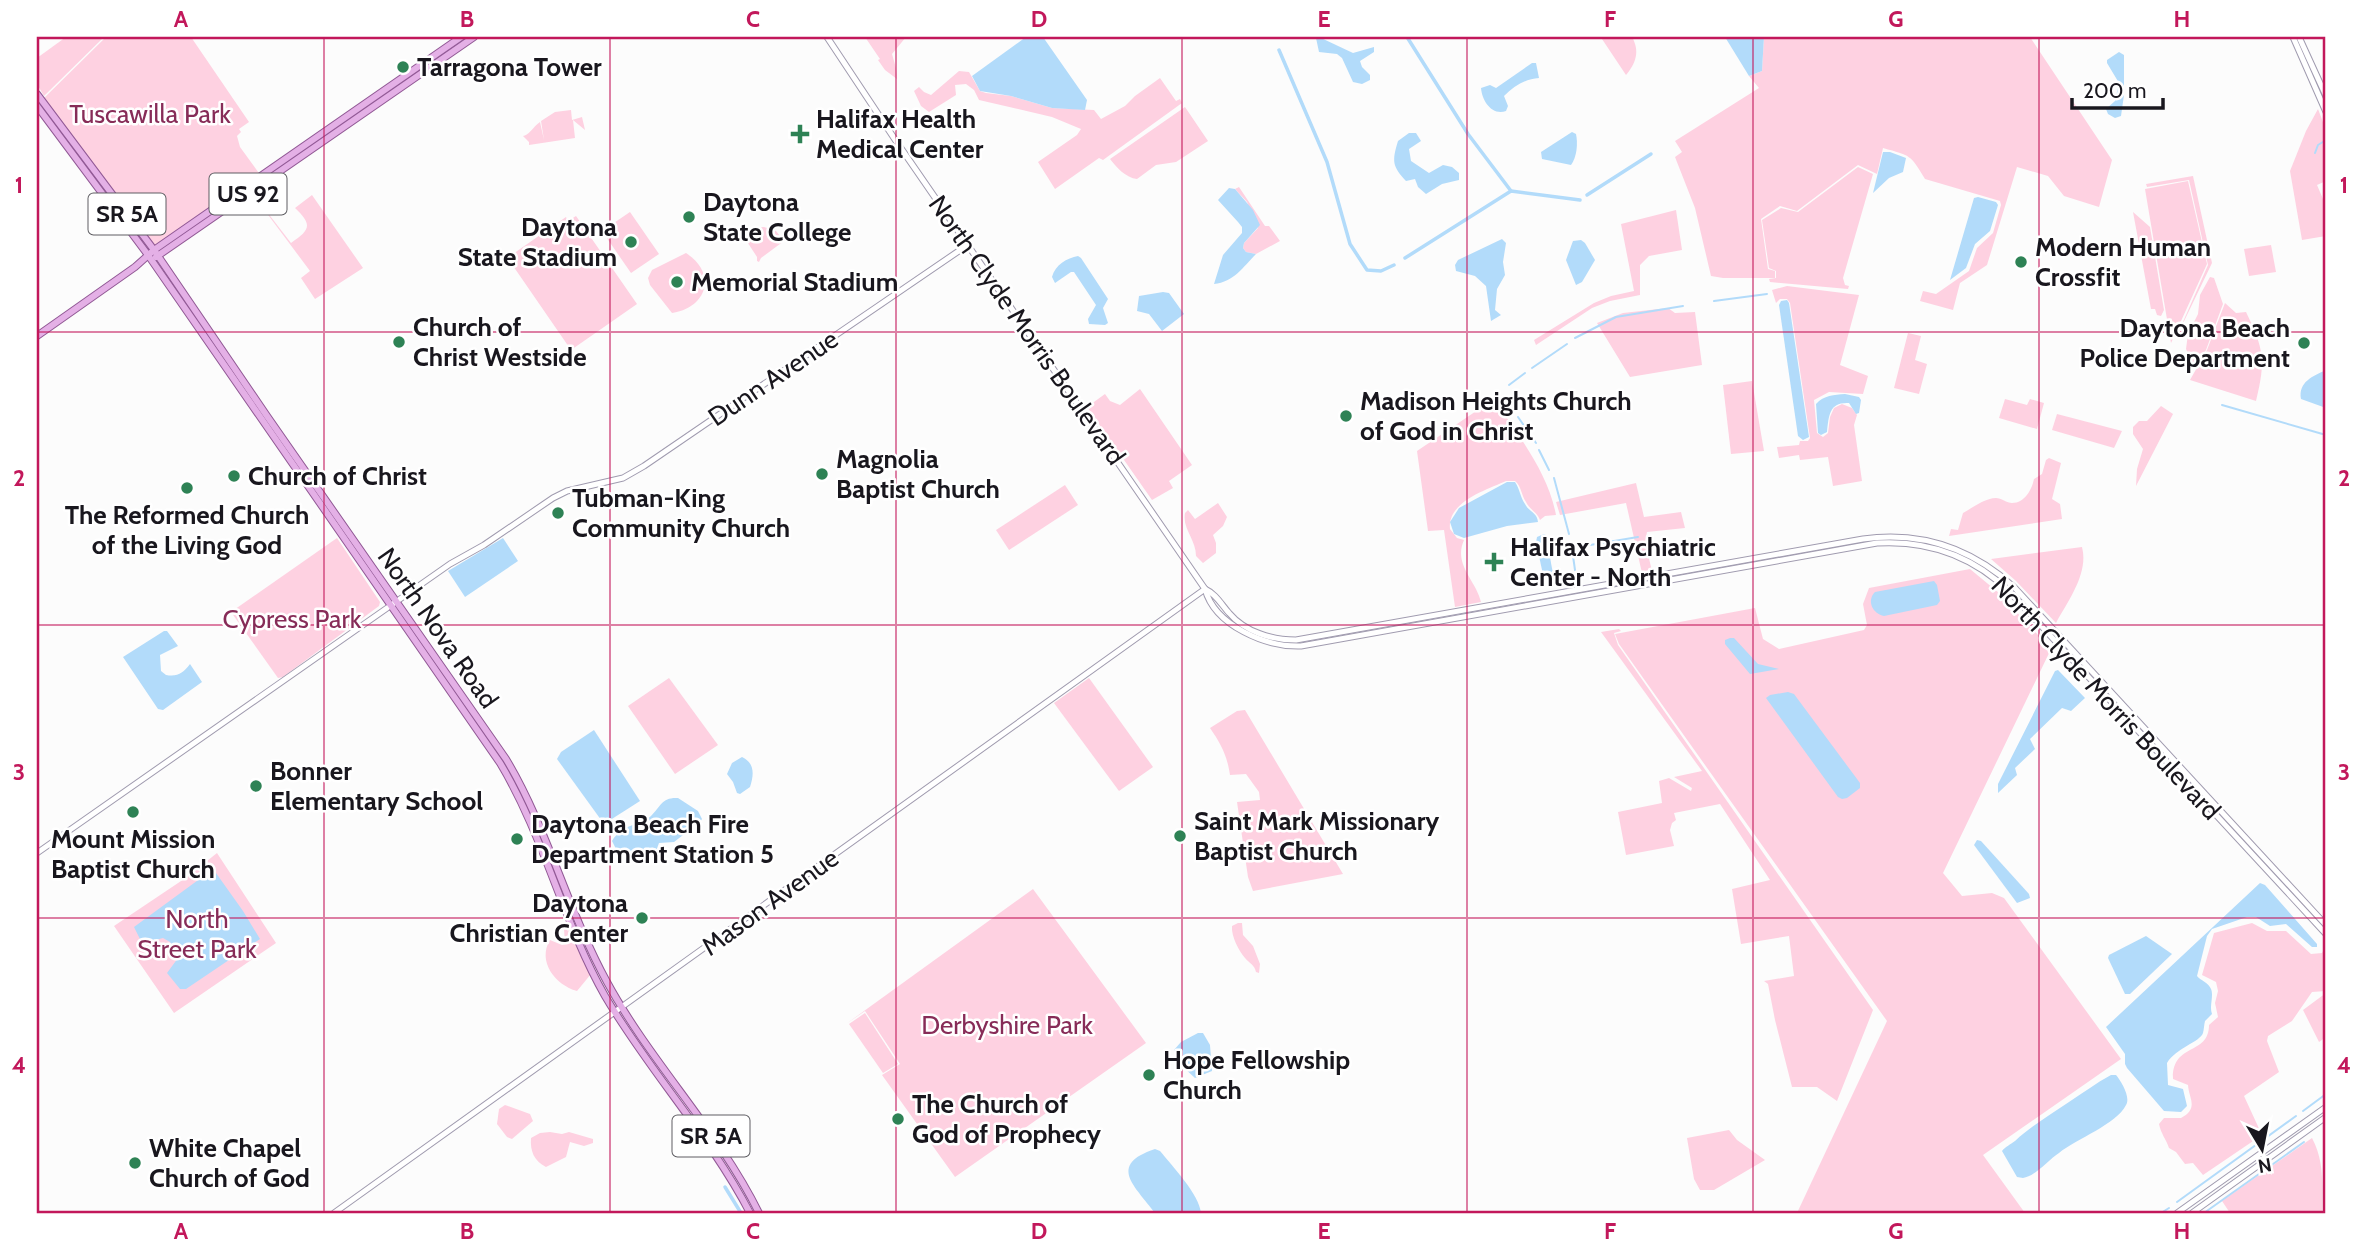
<svg xmlns="http://www.w3.org/2000/svg" width="2363" height="1250" viewBox="0 0 2363 1250" font-family="Cabin,sans-serif">
  <style>
    .green { fill: #fed1e1 }
    .water { fill: #b2dbfa }
    .lines { fill: none; stroke-linecap: round; stroke-linejoin: round }
    .stream { stroke: #b2dbfa; stroke-width: 2 }
    .canal { stroke: #b2dbfa; stroke-width: 3.5 }
    .secondary-casing { stroke: #a09baf; stroke-width: 7 }
    .primary-casing { stroke: #915995; stroke-width: 8 }
    .secondary { stroke: #fff; stroke-width: 5 }
    .primary { stroke: #e4b0e6; stroke-width: 6 }
    .grid { fill: none; stroke: #c2185b; stroke-width: 2; stroke-opacity: 0.55 }
    .poi-dot { fill: #2e8255; stroke: #fff; stroke-width: 2.5 }
    .labels { text-anchor: middle; stroke-width: 5; stroke-linejoin: round; paint-order: stroke }
    .shield { fill: #fff; stroke: #5e5d62; stroke-width: 2 }
    .shield-label { font-size: 24px; font-weight: bold; fill: #19171e }
    .poi-label { font-size: 26px; font-weight: bold; fill: #19171e; stroke: #fff; text-anchor: start }
    .park-label { font-size: 26px; fill: #872c58; stroke: #fff }
    .street-label { font-size: 26px; fill: #19171e; stroke: #fff }
    .neatline { fill: none; stroke: #c2185b; stroke-width: 2.5 }
    .grid-label { font-size: 23px; text-anchor: middle; font-weight: bold; fill: #c2185b }
  </style>
  <rect width="100%" height="100%" fill="#fcfcfc"/>
  <g class="green">
    <path d="M66,37H104L44,96L37,84V58Z"/>
    <path d="M106,37H191L249,122L239,129L241,132L237,136L240,147L261,176L154,250L42,100Z"/>
    <path d="M865,37H906L892,54L896,68L897,79L885,70L878,60L880,59Z"/>
    <path d="M1605,37H1632C1640,51 1636,63 1626,75L1602,39Z"/>
    <path d="M1764,37H2030L2112,160L2099,207L2064,196L2048,176L2017,167L1987,265L1960,283L1953,310L1920,301L1923,291L1936,294L1969,271L1977,248L1993,233L2001,205L2000,201L1925,179C1910,154 1911,156 1883,148L1877,174L1858,165L1797,211L1780,206L1761,219L1768,269L1775,271V278H1723L1711,276L1695,208L1675,157L1682,152L1675,141L1759,88L1749,76L1762,71Z"/>
    <path d="M959,71L969,72L980,91L986,93L1011,96L1052,108L1094,110L1101,119L1125,106L1135,96L1160,78L1176,101L1180,99L1182,103L1103,160L1099,158L1055,189L1038,162L1077,135L1081,129L1052,117L979,100L974,90L966,84L955,85L956,95L929,112L921,106L914,91L919,87L924,92L931,95Z"/>
    <path d="M1185,107L1208,141L1176,162L1156,165L1137,179C1126,178 1116,167 1110,159Z"/>
    <path d="M2318,109L2326,130V181L2317,185L2326,206V236L2302,240L2290,171L2306,131Z"/>
    <path d="M571,110L572,120L582,117L585,130L573,120L575,138L529,145V142L523,136C528,136 533,127 540,122L544,140L541,121L555,112Z"/>
    <path d="M1858,167L1873,174L1843,278L1845,285L1849,286L1848,289L1770,282L1769,279L1776,278V271L1769,268L1762,220L1781,208L1798,212Z"/>
    <path d="M2193,176L2212,263L2175,340L2208,265L2189,180L2147,187L2146,184Z"/>
    <path d="M2188,181L2207,264L2171,343L2145,189Z"/>
    <path d="M1239,187L1265,226H1269L1280,241L1256,254L1246,252L1243,248L1244,243L1258,228L1247,202L1235,189Z"/>
    <path d="M254,195L291,243C310,230 313,225 295,208L312,195L363,268L315,299L301,278L310,271L257,200L243,207L241,206L242,203Z"/>
    <path d="M1676,210L1682,250L1649,256L1640,265V295L1610,301L1592,308L1536,345L1534,340L1594,303L1611,296L1634,291L1621,224Z"/>
    <path d="M630,212L659,254L631,273L602,231Z"/>
    <path d="M2133,212L2150,227L2164,310L2161,316L2157,315L2155,309H2151Z"/>
    <path d="M576,216L637,304L571,350L509,260L510,256L566,217L568,221Z"/>
    <path d="M764,227L776,231L784,241L761,258L759,262L757,261V257L742,234L752,228Z"/>
    <path d="M2271,245L2276,272L2249,276L2244,249Z"/>
    <path d="M686,253C717,273 708,307 672,313L650,285L648,278L652,270Z"/>
    <path d="M2210,277L2214,278L2223,304L2206,350L2197,365H2193L2186,349L2188,334L2198,314L2200,295Z"/>
    <path d="M1787,286L1859,295L1840,365L1868,376L1863,394L1829,392L1814,400L1817,433L1823,437L1828,433L1830,417L1834,408L1842,404L1852,408L1857,415L1854,425L1862,481L1833,486L1828,457L1800,460L1799,455L1779,458L1777,447L1799,445L1800,441H1808L1810,438L1790,303L1787,299H1780L1776,303L1772,290Z"/>
    <path d="M2225,303L2236,313L2246,312C2264,349 2266,361 2256,401L2190,380L2207,350Z"/>
    <path d="M1668,308L1675,313L1695,312L1702,365L1630,377L1597,323L1623,313Z"/>
    <path d="M1908,333L1921,336L1915,360L1927,364L1919,394L1894,388Z"/>
    <path d="M1752,381L1764,451L1731,454L1723,385Z"/>
    <path d="M1140,389L1192,465L1169,481L1173,488L1152,500L1087,407L1105,394L1110,401L1120,405Z"/>
    <path d="M1494,399C1518,435 1548,472 1556,515L1545,516L1540,520C1537,512 1530,510 1526,502C1521,495 1522,487 1515,481H1506C1486,490 1447,502 1450,529L1457,538L1464,540C1453,565 1476,580 1481,602L1455,607L1444,530L1428,531L1417,451Z"/>
    <path d="M2005,399L2027,405L2030,399L2044,403L2037,429L1999,418Z"/>
    <path d="M2161,406L2173,414L2136,486L2137,469L2143,449L2133,434V427L2139,421H2147Z"/>
    <path d="M2057,414L2122,431L2114,448L2052,430Z"/>
    <path d="M2049,458L2061,463L2052,499L2060,504L2062,519L1949,536L1951,529L1958,530L1963,513C1972,508 1985,498 1996,498C2001,498 2007,503 2012,503C2025,503 2032,489 2034,479L2042,474L2046,460Z"/>
    <path d="M1636,483L1644,517L1681,512L1685,528L1647,532L1645,542L1652,571L1642,573L1626,503L1560,515L1556,502Z"/>
    <path d="M1065,485L1078,505L1009,550L996,530Z"/>
    <path d="M1218,503L1227,517L1223,526L1213,535L1216,543V553L1203,563L1196,556C1196,539 1182,529 1185,513L1188,510L1195,519Z"/>
    <path d="M337,538L380,602L379,606L283,677L278,678L231,612Z"/>
    <path d="M2082,547C2089,573 2068,601 2056,623L2016,581L1991,559Z"/>
    <path d="M1970,569L1999,593L2051,649L1943,873L1962,896L1992,893L2004,898L2121,1059L1983,1155L2025,1213H1797L1887,1021L1619,644L1615,634L1755,608L1763,639L1779,649L1864,630L1867,625L1863,604L1869,588Z"/>
    <path d="M1619,629L1621,631L1614,633L1618,645L1873,1010L1837,1101L1817,1087H1792L1775,1020L1768,984L1764,981L1794,976L1789,936L1741,944L1732,889L1770,880L1720,804L1674,813L1676,820L1672,823L1670,830L1674,846L1626,855L1618,812L1662,803L1659,781L1669,778L1691,791L1692,788L1674,777L1702,771L1601,632Z"/>
    <path d="M669,678L718,745L675,774L628,706Z"/>
    <path d="M1089,678L1153,767L1119,791L1054,703Z"/>
    <path d="M1245,710L1343,874L1253,891L1248,877L1237,802L1260,800L1259,792L1246,774L1230,775C1227,755 1221,744 1210,728L1237,711Z"/>
    <path d="M217,853L276,943L174,1013L114,926L187,877Z"/>
    <path d="M1033,889L1146,1043L955,1177L882,1075L900,1064L865,1011L846,1024Z"/>
    <path d="M1238,923H1242L1243,935L1253,946L1260,964L1259,973L1256,972C1254,964 1250,964 1245,958C1239,951 1231,936 1232,926Z"/>
    <path d="M2252,923L2267,931H2286L2311,954L2322,953L2326,945V991L2312,992L2292,1021L2268,1036L2267,1041L2279,1072L2244,1096L2262,1135L2203,1175L2193,1163L2185,1164L2176,1152L2169,1148C2166,1139 2161,1134 2159,1124L2164,1118H2181C2199,1108 2189,1099 2188,1085L2173,1079C2172,1042 2209,1056 2209,1025L2218,1017L2215,1003L2218,991L2216,982L2202,975L2214,933Z"/>
    <path d="M564,929H569L591,974L577,991C555,985 537,961 550,940L562,945L565,944Z"/>
    <path d="M2326,993V1037L2319,1042L2303,1010Z"/>
    <path d="M865,1013L898,1064L883,1073L849,1024Z"/>
    <path d="M505,1105L530,1114L533,1121L512,1139L507,1137L497,1124L499,1109Z"/>
    <path d="M1729,1130L1737,1140L1765,1160L1714,1190H1700L1694,1179L1687,1138Z"/>
    <path d="M550,1132L562,1134L569,1132L593,1139V1143L584,1146L570,1142L566,1157L546,1167C534,1161 530,1151 531,1138L540,1133Z"/>
    <path d="M2312,1138C2325,1162 2322,1187 2322,1213H2230L2222,1201Z"/>
  </g>
  <g class="water">
    <path d="M1026,37H1043L1087,100L1085,110L1052,108L1011,96L980,91L972,76Z"/>
    <path d="M1319,37L1353,53L1374,47V52L1360,61L1362,67L1370,75V80L1362,84L1353,82L1342,58L1337,54L1319,52L1316,38Z"/>
    <path d="M1725,37H1764L1762,71L1749,76Z"/>
    <path d="M2119,52L2124,55V95L2121,116L2115,118L2108,114L2106,109L2115,101L2119,83L2107,63V60Z"/>
    <path d="M1532,63H1536L1539,78C1525,79 1514,86 1504,96L1508,106L1506,111C1492,116 1482,101 1481,88L1490,85L1496,88Z"/>
    <path d="M1572,132L1576,134C1578,143 1577,157 1571,165L1542,159L1541,152Z"/>
    <path d="M1409,133H1416L1421,141L1409,149L1411,161L1429,173L1443,165L1452,167L1459,173V180L1442,184L1426,194L1418,187L1415,179L1406,181C1392,166 1392,161 1398,141Z"/>
    <path d="M1883,152H1890L1906,158L1903,172L1889,178L1873,193Z"/>
    <path d="M1229,188L1235,189L1253,210L1260,225L1244,243L1243,248L1246,252L1256,254C1243,267 1234,282 1214,284L1223,255L1242,233V227L1238,222L1218,200Z"/>
    <path d="M1978,197L1996,202L1998,205L1990,231L1975,244L1966,268L1950,280L1974,198Z"/>
    <path d="M1502,239L1506,243L1503,262L1505,275L1497,289L1495,310L1501,315L1491,321L1486,286L1475,276L1456,271L1455,265L1458,260Z"/>
    <path d="M1581,240L1585,243L1595,260L1582,282L1576,285L1566,260L1573,241Z"/>
    <path d="M1078,256L1081,258L1108,299L1103,308L1108,323L1105,325L1089,324L1088,319L1096,305L1074,272H1071L1055,283L1052,277C1055,265 1067,258 1078,256Z"/>
    <path d="M1163,292L1169,293L1184,314L1162,331L1149,314L1137,311L1139,296Z"/>
    <path d="M1787,300L1789,303L1809,437L1803,440L1798,436L1779,305L1781,301Z"/>
    <path d="M2326,370V408L2301,399C2298,382 2313,376 2326,370Z"/>
    <path d="M1845,394L1859,397L1861,400L1859,413L1856,414L1849,403C1829,402 1829,415 1827,432L1821,435L1818,433L1816,404C1824,395 1834,395 1845,394Z"/>
    <path d="M1507,482H1515C1520,489 1520,497 1525,504C1529,512 1537,512 1538,522L1507,526L1464,538L1454,534L1450,522L1459,508Z"/>
    <path d="M1544,534L1546,535L1553,574L1550,586L1545,584L1536,542L1537,537Z"/>
    <path d="M503,538L518,561L465,597L448,571Z"/>
    <path d="M1934,581L1937,585L1940,601L1937,605L1884,616C1873,614 1866,601 1875,592Z"/>
    <path d="M164,631H167L178,646L160,655L161,671L166,675C178,677 183,673 190,664L202,682L163,710L158,709L123,657Z"/>
    <path d="M1730,638H1734L1758,664L1779,669L1750,674L1725,644V640Z"/>
    <path d="M2058,670L2085,698L2071,711L2062,708L2030,739L2035,749L2015,768L2017,775L1998,793V784L2055,671Z"/>
    <path d="M1788,692L1794,694L1860,783V788L1847,798L1842,799L1838,797L1766,698L1770,695Z"/>
    <path d="M594,730L640,801L604,824L557,759L561,752Z"/>
    <path d="M742,757C755,763 754,775 750,787L740,794L737,793L733,782L727,774L732,763Z"/>
    <path d="M678,798L698,811L702,819L700,822L674,842L659,843L655,854L644,861L616,849L612,841C623,823 640,826 651,816C661,806 662,797 678,798Z"/>
    <path d="M1977,840L1981,841L2029,894L2030,898L2017,903L1974,845Z"/>
    <path d="M216,873L243,911L260,939L186,989H180L167,973L178,958L170,942L163,938L145,943L141,941L134,927L205,875Z"/>
    <path d="M2260,883L2265,885L2317,944V947H2312L2286,924L2270,926L2256,917H2247L2212,929L2207,936L2197,976C2200,980 2209,983 2211,989C2214,996 2209,1006 2212,1014L2205,1021C2204,1025 2204,1029 2203,1033C2200,1042 2176,1048 2167,1063L2168,1085L2183,1089L2187,1106L2181,1112L2164,1111L2127,1068L2125,1064V1054L2106,1027Z"/>
    <path d="M2146,936L2172,954L2130,994H2125L2108,958L2109,955Z"/>
    <path d="M1198,1033H1203L1210,1045L1212,1071L1195,1078L1182,1066L1174,1050L1181,1042Z"/>
    <path d="M2111,1075H2116C2121,1081 2131,1097 2126,1105C2117,1124 2076,1139 2059,1153C2048,1160 2036,1176 2023,1178C2021,1178 2019,1177 2017,1177L2002,1151C2006,1146 2010,1145 2015,1141C2031,1126 2050,1115 2069,1102C2083,1093 2096,1083 2111,1075Z"/>
    <path d="M1155,1149L1160,1151C1173,1167 1199,1194 1201,1213H1155C1135,1186 1107,1165 1155,1149Z"/>
  </g>
  <g class="lines">
    <g class="stream">
      <path d="M2315,153L2318,145L2326,140"/>
      <path d="M1714,301L1767,294"/>
      <path d="M1575,338L1616,317L1683,306"/>
      <path d="M1532,368L1567,344"/>
      <path d="M1509,385L1525,373"/>
      <path d="M2222,405L2326,435"/>
      <path d="M1518,417L1536,443"/>
      <path d="M1539,450L1549,470"/>
      <path d="M1554,478L1569,534"/>
      <path d="M1571,542L1575,570"/>
      <path d="M1572,548L1638,537"/>
      <path d="M2303,1111L2326,1094"/>
      <path d="M2177,1202L2296,1116"/>
      <path d="M2161,1213L2169,1208"/>
      <path d="M2204,1213L2304,1142"/>
    </g>
    <g class="canal">
      <path d="M1407,37L1468,134L1511,191"/>
      <path d="M1279,50L1327,162L1350,244L1367,270L1381,271L1394,265"/>
      <path d="M1587,195L1651,154"/>
      <path d="M1405,258L1511,191L1580,200"/>
      <path d="M725,1187L741,1213"/>
    </g>
    <g class="secondary-casing">
      <g id="secondary">
        <path d="M827,37L896,141L1205,589C1215,626 1266,647 1301,646L1877,543C1928,540 1973,556 2010,592L2326,934"/>
        <path d="M2293,37L2326,112"/>
        <path d="M2299,37L2326,96"/>
        <path d="M1205,589C1216,594 1221,604 1229,613C1245,632 1272,640 1296,640L1863,539C1921,531 1971,548 2014,587L2326,925"/>
        <path d="M37,853L450,564L484,545L553,498L567,491L623,478L644,466L969,244"/>
        <path d="M334,1213L1205,589"/>
        <path d="M2177,1213L2326,1107"/>
        <path d="M2192,1213L2326,1117"/>
      </g>
    </g>
    <g class="primary-casing">
      <g id="primary">
        <path d="M37,94L154,250L267,416L506,759C547,827 568,911 607,982C651,1063 718,1130 759,1213"/>
        <path d="M37,106L148,255L500,763C544,836 563,922 605,996C649,1071 710,1136 750,1213"/>
        <path d="M156,257L474,37"/>
        <path d="M37,336L135,267L154,250L461,37"/>
      </g>
    </g>
    <use href="#secondary" class="secondary"/>
    <use href="#primary" class="primary"/>
  </g>
  <path class="grid" d="M324,37V1213M610,37V1213M896,37V1213M1182,37V1213M1467,37V1213M1753,37V1213M2039,37V1213M37,332H2326M37,625H2326M37,918H2326"/>
  <g class="poi-dot">
    <circle cx="403" cy="67" r="7"/>
    <path d="M796.5 123.5h7v7h7v7h-7v7h-7v-7h-7v-7h7z"/>
    <circle cx="689" cy="217" r="7"/>
    <circle cx="631" cy="242" r="7"/>
    <circle cx="2021" cy="262" r="7"/>
    <circle cx="677" cy="282" r="7"/>
    <circle cx="399" cy="342" r="7"/>
    <circle cx="2304" cy="343" r="7"/>
    <circle cx="1346" cy="416" r="7"/>
    <circle cx="822" cy="474" r="7"/>
    <circle cx="234" cy="476" r="7"/>
    <circle cx="187" cy="488" r="7"/>
    <circle cx="558" cy="513" r="7"/>
    <path d="M1490.5 551.5h7v7h7v7h-7v7h-7v-7h-7v-7h7z"/>
    <circle cx="256" cy="786" r="7"/>
    <circle cx="133" cy="812" r="7"/>
    <circle cx="1180" cy="836" r="7"/>
    <circle cx="517" cy="839" r="7"/>
    <circle cx="642" cy="918" r="7"/>
    <circle cx="1149" cy="1075" r="7"/>
    <circle cx="898" cy="1119" r="7"/>
    <circle cx="135" cy="1163" r="7"/>
  </g>
  <g class="labels">
    <g class="shield">
      <rect x="209.5" y="173.5" width="77" height="41" rx="5"/>
      <rect x="88.5" y="193.5" width="77" height="41" rx="5"/>
      <rect x="672.5" y="1115.5" width="77" height="41" rx="5"/>
    </g>
    <g class="shield-label">
      <text x="248" y="202">US 92</text>
      <text x="127" y="222">SR 5A</text>
      <text x="711" y="1144">SR 5A</text>
    </g>
    <g class="poi-label">
      <text x="417" y="76">Tarragona Tower</text>
      <text x="816" y="128">Halifax Health<tspan x="816" dy="30">Medical Center</tspan></text>
      <text x="703" y="211">Daytona<tspan x="703" dy="30">State College</tspan></text>
      <text x="617" y="236" text-anchor="end">Daytona<tspan x="617" dy="30">State Stadium</tspan></text>
      <text x="2035" y="256">Modern Human<tspan x="2035" dy="30">Crossfit</tspan></text>
      <text x="691" y="291">Memorial Stadium</text>
      <text x="413" y="336">Church of<tspan x="413" dy="30">Christ Westside</tspan></text>
      <text x="2290" y="337" text-anchor="end">Daytona Beach<tspan x="2290" dy="30">Police Department</tspan></text>
      <text x="1360" y="410">Madison Heights Church<tspan x="1360" dy="30">of God in Christ</tspan></text>
      <text x="836" y="468">Magnolia<tspan x="836" dy="30">Baptist Church</tspan></text>
      <text x="248" y="485">Church of Christ</text>
      <text x="572" y="507">Tubman-King<tspan x="572" dy="30">Community Church</tspan></text>
      <text x="187" y="524" text-anchor="middle">The Reformed Church<tspan x="187" dy="30">of the Living God</tspan></text>
      <text x="1510" y="556">Halifax Psychiatric<tspan x="1510" dy="30">Center - North</tspan></text>
      <text x="270" y="780">Bonner<tspan x="270" dy="30">Elementary School</tspan></text>
      <text x="1194" y="830">Saint Mark Missionary<tspan x="1194" dy="30">Baptist Church</tspan></text>
      <text x="531" y="833">Daytona Beach Fire<tspan x="531" dy="30">Department Station 5</tspan></text>
      <text x="133" y="848" text-anchor="middle">Mount Mission<tspan x="133" dy="30">Baptist Church</tspan></text>
      <text x="628" y="912" text-anchor="end">Daytona<tspan x="628" dy="30">Christian Center</tspan></text>
      <text x="1163" y="1069">Hope Fellowship<tspan x="1163" dy="30">Church</tspan></text>
      <text x="912" y="1113">The Church of<tspan x="912" dy="30">God of Prophecy</tspan></text>
      <text x="149" y="1157">White Chapel<tspan x="149" dy="30">Church of God</tspan></text>
    </g>
    <g class="park-label">
      <text x="150" y="123">Tuscawilla Park</text>
      <text x="292" y="628">Cypress Park</text>
      <text x="197" y="928">North<tspan x="197" dy="30">Street Park</tspan></text>
      <text x="1007" y="1034">Derbyshire Park</text>
    </g>
    <g class="street-label">
      <text transform="translate(1027 330) rotate(55)" y="9">North Clyde Morris Boulevard</text>
      <text transform="translate(773 378) rotate(-34)" y="9">Dunn Avenue</text>
      <text transform="translate(438 628) rotate(55)" y="9">North Nova Road</text>
      <text transform="translate(2106 698) rotate(47)" y="9">North Clyde Morris Boulevard</text>
      <text transform="translate(770 902) rotate(-36)" y="9">Mason Avenue</text>
    </g>
  </g>
  <rect width="2363" height="1250" fill="none" stroke="#ffffff" stroke-width="77"/>
  <g transform="translate(2262 1149) rotate(170)" stroke="#ffffff" stroke-width="5" paint-order="stroke">
  <path d="M0-5L12 26L0 18L-12 26Z" fill="#19171e"/>
  <text y="-10" font-size="19" font-weight="bold" text-anchor="middle" fill="#19171e">N</text>
  </g>
  <path d="M2072 98v10h91v-10" fill="none" stroke="#19171e" stroke-width="3.5"/>
  <text x="2083" y="98" font-size="21" fill="#19171e" stroke="#ffffff" stroke-width="5" paint-order="stroke">200 m</text>
  <rect x="38" y="38" width="2286" height="1174" class="neatline"/>
  <g class="grid-label">
    <text x="181" y="27">A</text>
    <text x="467" y="27">B</text>
    <text x="753" y="27">C</text>
    <text x="1039" y="27">D</text>
    <text x="1324" y="27">E</text>
    <text x="1610" y="27">F</text>
    <text x="1896" y="27">G</text>
    <text x="2182" y="27">H</text>
    <text x="19" y="193">1</text>
    <text x="2344" y="193">1</text>
    <text x="19" y="486">2</text>
    <text x="2344" y="486">2</text>
    <text x="19" y="780">3</text>
    <text x="2344" y="780">3</text>
    <text x="19" y="1073">4</text>
    <text x="2344" y="1073">4</text>
    <text x="181" y="1239">A</text>
    <text x="467" y="1239">B</text>
    <text x="753" y="1239">C</text>
    <text x="1039" y="1239">D</text>
    <text x="1324" y="1239">E</text>
    <text x="1610" y="1239">F</text>
    <text x="1896" y="1239">G</text>
    <text x="2182" y="1239">H</text>
  </g>
</svg>
